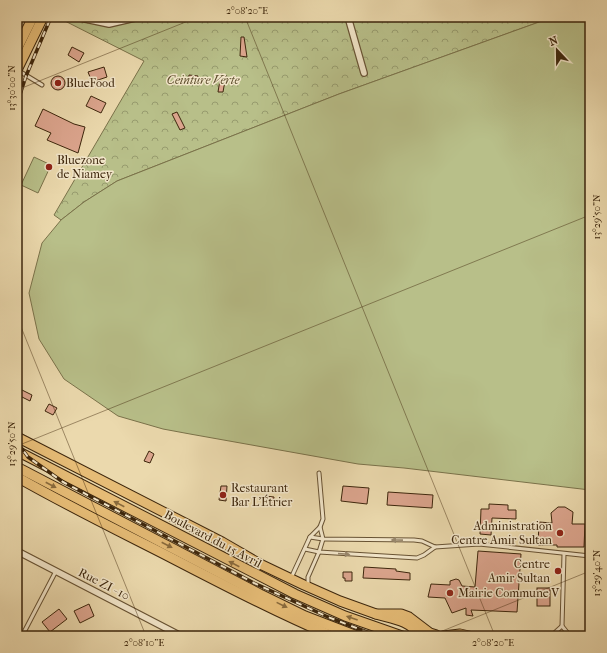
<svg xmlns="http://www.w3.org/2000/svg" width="607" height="653" viewBox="0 0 607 653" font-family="'IM FELL French Canon',serif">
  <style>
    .forest { fill: url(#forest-crowns); stroke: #7a724a }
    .garden { fill: #b8bf89; stroke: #7a724a }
    .building { fill: #dca58e; stroke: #3d260c }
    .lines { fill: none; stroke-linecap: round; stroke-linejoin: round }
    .service-casing { stroke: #685334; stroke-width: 5 }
    .minor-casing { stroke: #685334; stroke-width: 8 }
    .primary-casing { stroke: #3d260c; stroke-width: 11 }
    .trunk-casing { stroke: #3d260c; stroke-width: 11 }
    .service { stroke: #f2e6ca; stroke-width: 3 }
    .minor { stroke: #f2e6ca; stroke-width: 5.5 }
    .primary { stroke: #e6bc76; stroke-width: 9 }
    .trunk { stroke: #e6bc76; stroke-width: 9 }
    .rail-casing { stroke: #3d260c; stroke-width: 3.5 }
    .rail { stroke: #f2e6ca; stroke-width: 2; stroke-dasharray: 6; stroke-linecap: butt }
    .oneway { fill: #896a3c }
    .oneway2 { fill: #98866b }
    .ticks { fill: none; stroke: #3d260c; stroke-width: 1; stroke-opacity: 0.45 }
    .poi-dot { fill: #8f2418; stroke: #f2e6ca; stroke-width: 1.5 }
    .labels { text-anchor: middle; stroke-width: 3; stroke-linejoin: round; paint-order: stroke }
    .park-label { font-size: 12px; font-style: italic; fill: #5c4c2b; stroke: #f2e6ca }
    .poi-label { font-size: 12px; fill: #3d260c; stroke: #f2e6ca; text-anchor: start }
    .street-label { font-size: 12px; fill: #3d260c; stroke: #f2e6ca }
    .neatline { fill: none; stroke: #3d260c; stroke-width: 1.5 }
    .ticks-label { font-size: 10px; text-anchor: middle; fill: #3d260c }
  </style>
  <defs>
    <pattern id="forest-crowns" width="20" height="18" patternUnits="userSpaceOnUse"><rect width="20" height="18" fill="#b8bf89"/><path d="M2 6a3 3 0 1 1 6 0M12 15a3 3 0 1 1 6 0" fill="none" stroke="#979b6e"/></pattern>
  </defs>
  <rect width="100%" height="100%" fill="#ebd9ad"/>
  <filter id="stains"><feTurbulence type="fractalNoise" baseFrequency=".005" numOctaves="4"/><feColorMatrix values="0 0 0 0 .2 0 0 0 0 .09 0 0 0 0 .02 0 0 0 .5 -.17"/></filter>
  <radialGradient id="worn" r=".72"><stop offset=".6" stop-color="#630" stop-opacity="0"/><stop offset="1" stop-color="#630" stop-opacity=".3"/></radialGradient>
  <path class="forest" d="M57,17H553L339,94L117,181L84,202L61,220L54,215L144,61Z"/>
  <g class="garden">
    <path d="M553,17H590V490L404,468L358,464L190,434L163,429L118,416L64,379L39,339L29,293L42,243L61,220L84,202L117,181L339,94Z"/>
    <path d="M34,157L51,165L38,193L21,185Z"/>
  </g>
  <g class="building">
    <path d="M241,37H244L247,57L240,56Z"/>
    <path d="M72,47L84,53L79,62L68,55Z"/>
    <path d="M104,67L107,77L92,82L88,72Z"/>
    <path d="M221,74L226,75L223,92H218Z"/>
    <path d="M189,75L198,76L197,82L188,81Z"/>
    <circle cx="58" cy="83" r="7"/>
    <path d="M91,96L106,103L101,113L86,106Z"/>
    <path d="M43,109L74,124L85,127L78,153L47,140L51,133L35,126Z"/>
    <path d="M177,112L185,128L180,130L172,114Z"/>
    <path d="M20,389L32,395L30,401L18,395Z"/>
    <path d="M49,404L57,408L53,415L45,411Z"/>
    <path d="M149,451L154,454L150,463L144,461Z"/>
    <path d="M221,486H227L226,501L219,500Z"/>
    <path d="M343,486L369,488L367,504L341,501Z"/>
    <path d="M388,492L433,495L432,508L387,505Z"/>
    <path d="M265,496L274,497L273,506L264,505Z"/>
    <path d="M489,504L508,505V510H516V519L492,518L491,535L480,534L481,509H489Z"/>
    <path d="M558,507H565L573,512L572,524H585L584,547H557V545H538L539,522L552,523L551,513Z"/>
    <path d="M478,551L521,554L517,612L471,610L473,616L466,615V608L452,613L445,598L428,597L431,584L450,585V581L456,579L459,580L462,586L475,587Z"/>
    <path d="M364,567L396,569V571L410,573V580L363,578Z"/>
    <path d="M343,572H352V581H345V578H343Z"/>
    <rect x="537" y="588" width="13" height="18"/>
    <path d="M89,604L94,616L80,623L74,611Z"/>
    <path d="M59,609L67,619L50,632L42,622Z"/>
  </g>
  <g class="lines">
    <g class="service-casing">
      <g id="service">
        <path d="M19,71L42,85"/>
        <path d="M310,537L323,539L414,540L422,541L435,547L479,544L590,556"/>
        <path d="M305,549L319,552L417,558L424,555L435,547"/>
        <path d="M564,554L562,626L570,636"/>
        <path d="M291,578L310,537L320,527L323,519L319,473"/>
        <path d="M308,586V577L319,552L323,539L320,527"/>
        <path d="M22,636L56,571"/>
        <path d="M551,636L562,626"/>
      </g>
    </g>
    <g class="minor-casing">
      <g id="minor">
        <path d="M76,17L109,24L139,17"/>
        <path d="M348,17L364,73"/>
        <path d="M17,551L181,636"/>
      </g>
    </g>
    <g class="primary-casing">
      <g id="primary">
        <path d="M17,49L33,17"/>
        <path d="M17,70L43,17"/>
        <path d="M17,437L222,542L260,564L304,585L340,601L376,614H401L409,617L430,633"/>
        <path d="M17,477C66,505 117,530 168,556C222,584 276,612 332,636"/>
      </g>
    </g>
    <g class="trunk-casing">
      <g id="trunk">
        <path d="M17,451L295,594L345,616L402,636"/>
        <path d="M17,467L260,594L305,616L357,636"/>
        <path d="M376,614C393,619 409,620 419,635"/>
        <path d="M416,636C424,632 431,632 438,636"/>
        <path d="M443,636L460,634L469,636"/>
      </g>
    </g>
    <use href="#service" class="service"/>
    <use href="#minor" class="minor"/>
    <use href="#primary" class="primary"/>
    <use href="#trunk" class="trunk"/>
    <g class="rail-casing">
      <g id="rail">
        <path d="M17,104L26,76L51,17"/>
        <path d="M17,442L28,457L63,482L254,583L328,617L377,636"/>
      </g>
    </g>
    <use href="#rail" class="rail"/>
  </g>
  <defs><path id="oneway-solid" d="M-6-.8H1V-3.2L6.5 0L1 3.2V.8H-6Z"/></defs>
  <g class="oneway">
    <use href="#oneway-solid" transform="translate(51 485) rotate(28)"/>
    <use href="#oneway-solid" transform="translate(119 504) rotate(-153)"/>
    <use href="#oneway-solid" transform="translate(167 545) rotate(27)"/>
    <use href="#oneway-solid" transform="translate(234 564) rotate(-153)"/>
    <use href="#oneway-solid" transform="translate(282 605) rotate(26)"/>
    <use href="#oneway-solid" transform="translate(352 618) rotate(-161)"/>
  </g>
  <g class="oneway2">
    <use href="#oneway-solid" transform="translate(397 540) rotate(-179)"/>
    <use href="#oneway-solid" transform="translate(344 554) rotate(4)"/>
  </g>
  <path class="ticks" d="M245,17L495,636M17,90L198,17M17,317L146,636M17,446L590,215M430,636L590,571"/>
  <g class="poi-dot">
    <circle cx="58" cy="83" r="4"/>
    <circle cx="49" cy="167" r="4"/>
    <circle cx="223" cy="495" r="4"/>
    <circle cx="560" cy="533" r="4"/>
    <circle cx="558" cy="571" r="4"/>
    <circle cx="450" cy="593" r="4"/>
  </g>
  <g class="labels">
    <g class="park-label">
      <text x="203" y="84">Ceinture Verte</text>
    </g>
    <g class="poi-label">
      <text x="66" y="87">BlueFood</text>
      <text x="57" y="164">Bluezone<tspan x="57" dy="14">de Niamey</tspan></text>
      <text x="231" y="492">Restaurant<tspan x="231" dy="14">Bar L’Étrier</tspan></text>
      <text x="552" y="530" text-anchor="end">Administration<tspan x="552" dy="14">Centre Amir Sultan</tspan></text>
      <text x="550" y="568" text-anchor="end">Centre<tspan x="550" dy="14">Amir Sultan</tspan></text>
      <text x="458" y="597">Mairie Commune V</text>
    </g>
    <g class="street-label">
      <text transform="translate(213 539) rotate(28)" y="4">Boulevard du 15 Avril</text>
      <text transform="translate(104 584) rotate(27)" y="4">Rue ZI - 10</text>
    </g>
  </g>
  <rect width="607" height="653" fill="none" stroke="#ebd9ad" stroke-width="44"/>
  <g transform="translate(557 50) rotate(338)" stroke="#f2e6ca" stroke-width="3" paint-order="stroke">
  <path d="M0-3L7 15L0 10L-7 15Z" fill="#3d260c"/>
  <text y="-6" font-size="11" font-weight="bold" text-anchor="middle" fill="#3d260c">N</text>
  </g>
  <rect x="22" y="22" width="563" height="609" class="neatline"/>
  <g class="ticks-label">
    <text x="247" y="14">2°08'20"E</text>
    <text transform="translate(11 88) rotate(-90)" y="4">13°30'00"N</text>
    <text transform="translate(596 217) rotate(-90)" y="4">13°29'50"N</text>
    <text transform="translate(11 444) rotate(-90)" y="4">13°29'50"N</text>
    <text transform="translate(596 573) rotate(-90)" y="4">13°29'40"N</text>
    <text x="144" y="646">2°08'10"E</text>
    <text x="493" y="646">2°08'20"E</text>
  </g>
  <rect width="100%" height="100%" filter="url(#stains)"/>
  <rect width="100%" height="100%" fill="url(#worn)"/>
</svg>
